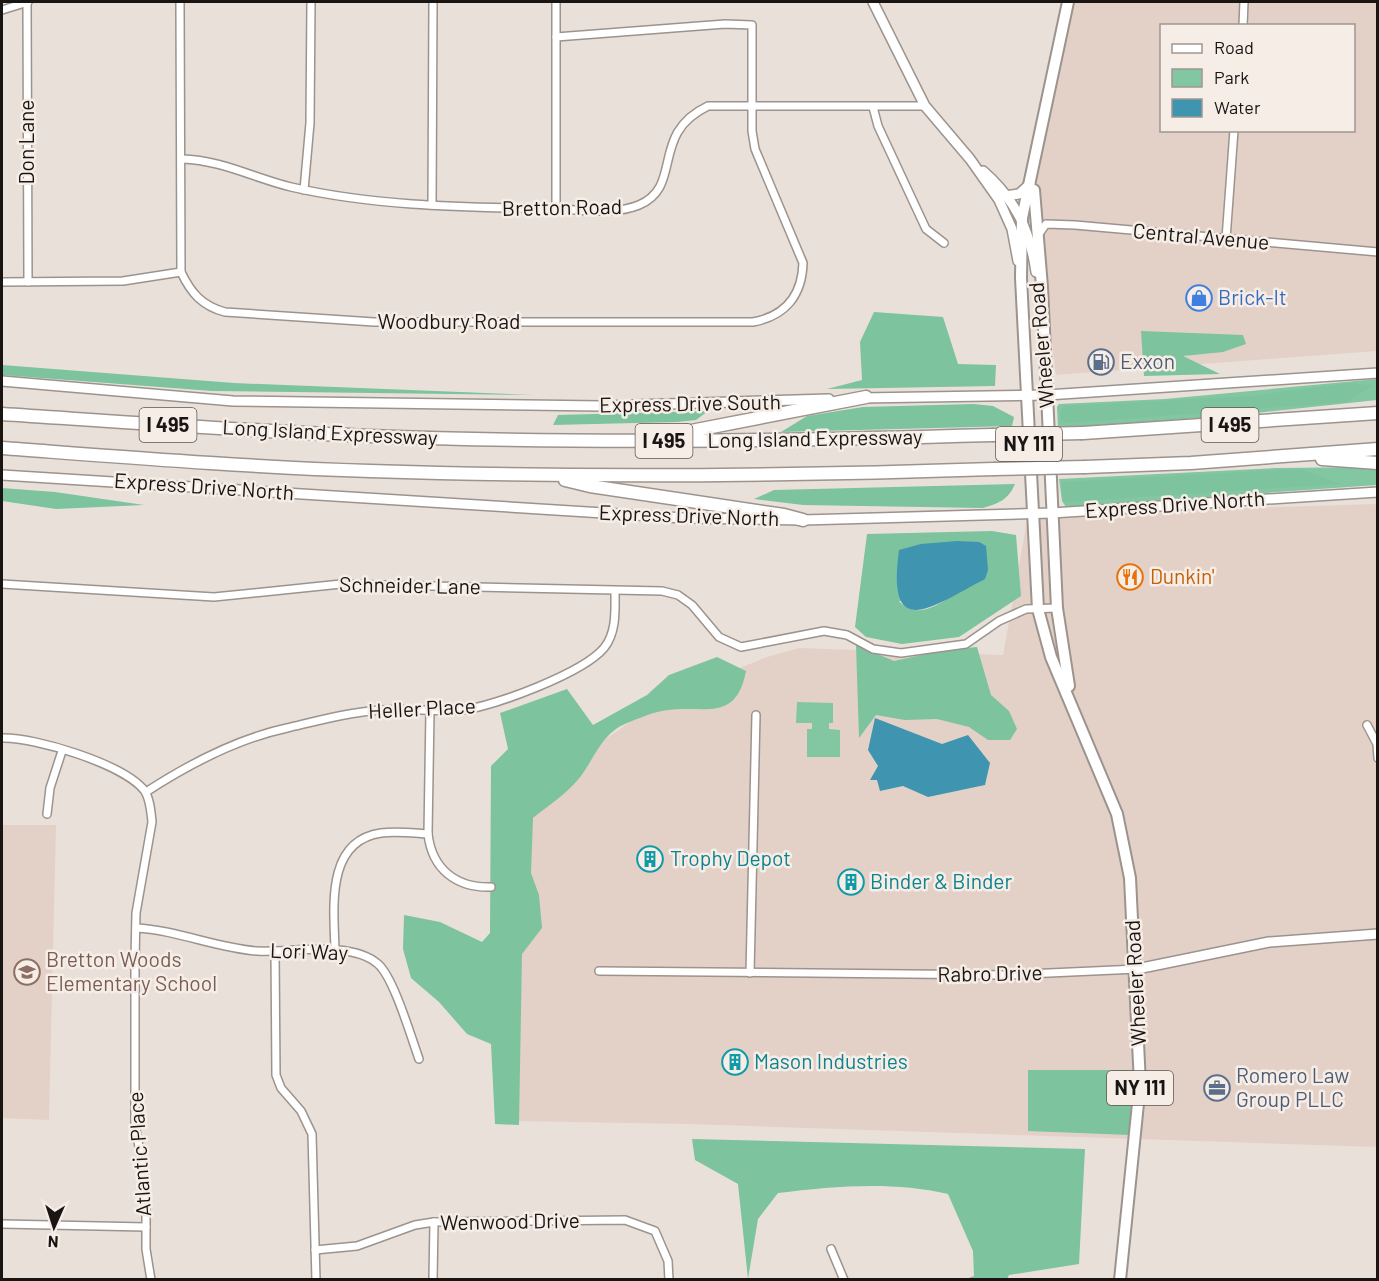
<svg xmlns="http://www.w3.org/2000/svg" width="1379" height="1281" viewBox="0 0 1379 1281" font-family="Barlow,sans-serif">
  <style>
    .built { fill: #e3d1c8; fill-rule: evenodd }
    .green { fill: #82c6a2 }
    .forest { fill: #7cc39e; fill-rule: evenodd }
    .water { fill: #3f95af }
    .lines { fill: none; stroke-linecap: round; stroke-linejoin: round }
    .minor-casing { stroke: #9c938d; stroke-width: 10 }
    .secondary-casing { stroke: #9c938d; stroke-width: 12 }
    .primary-casing { stroke: #9c938d; stroke-width: 14 }
    .motorway-casing { stroke: #9c938d; stroke-width: 15 }
    .minor { stroke: #fff; stroke-width: 7 }
    .secondary { stroke: #fff; stroke-width: 9 }
    .primary { stroke: #fff; stroke-width: 10 }
    .motorway { stroke: #fff; stroke-width: 12 }
    .motorway-bridge-casing { stroke: #9c938d; stroke-width: 15; stroke-linecap: butt }
    .motorway-bridge { stroke: #fff; stroke-width: 12 }
    .labels { text-anchor: middle; stroke-width: 5; stroke-linejoin: round; paint-order: stroke }
    .shield { fill: #f7ede7; stroke: #5c5653; stroke-width: 1.5 }
    .shield-label { font-size: 20px; font-weight: bold; fill: #191513 }
    .street-label { font-size: 21px; fill: #191513; stroke: #f7ede7 }
    .shop-label { font-size: 21px; fill: #366cbe; stroke: #f7ede7; text-anchor: start }
    .service-label { font-size: 21px; fill: #4e5e75; stroke: #f7ede7; text-anchor: start }
    .food-label { font-size: 21px; fill: #c56008; stroke: #f7ede7; text-anchor: start }
    .culture-label { font-size: 21px; fill: #0d838f; stroke: #f7ede7; text-anchor: start }
    .education-label { font-size: 21px; fill: #785e54; stroke: #f7ede7; text-anchor: start }
  </style>
  <rect width="100%" height="100%" fill="#eae0da"/>
  <g class="built">
    <path d="M1069,2H1377V351L1056,375L1034,203L1040,152ZM1162,26H1354V130H1162Z"/>
    <path d="M1377,504V1147L687,1124L513,1121L515,824L568,765L665,698L767,657L799,648L1003,655L1028,515Z"/>
    <path d="M2,825H56L49,1120L2,1118Z"/>
  </g>
  <g class="green">
    <path d="M1377,379V400L1229,416L1058,428L1057,407L1059,404L1165,399Z"/>
    <path d="M1378,467L1377,485L1066,507L1062,501L1059,479L1276,468Z"/>
    <path d="M797,702L833,703V723H829V729L840,730V757H807V729H812V723H796Z"/>
  </g>
  <g class="forest">
    <path d="M874,312L943,317L958,364L996,365L995,386L827,389L862,380L860,342Z"/>
    <path d="M1141,331L1243,335L1246,344L1223,352L1183,356L1220,374L1144,376Z"/>
    <path d="M2,365L234,383L532,395L212,391L2,375Z"/>
    <path d="M1349,383L1372,386L1346,402L1067,423L1061,421L1060,413L1064,406L1252,396Z"/>
    <path d="M974,404L993,406L1014,417L1012,426L781,432L807,416L863,407Z"/>
    <path d="M708,411L696,420L677,422L553,425L558,415Z"/>
    <path d="M1300,469L1339,484L1063,502L1062,482Z"/>
    <path d="M1015,484C1008,500 999,503 983,508L803,505L754,499L774,490Z"/>
    <path d="M2,488L55,492L144,505L56,509L2,501Z"/>
    <path d="M992,531L1016,535L1021,596L959,637L902,644L866,637L855,627L867,534ZM951,596C936,607 914,619 899,601Z"/>
    <path d="M856,645L894,661L945,650L977,647L991,695L1009,711L1017,729L1010,740H988L969,727L937,719L905,720L876,715L859,738Z"/>
    <path d="M717,657L746,671C736,723 705,705 668,710C655,711 637,719 625,724C602,734 595,757 581,776C569,792 549,805 533,818L531,873L539,895L542,928L522,954L519,1125L495,1124L491,1044L467,1034L439,1002L411,978L403,949L404,915L440,922L482,942L490,933L491,766L508,749L500,713L567,689L593,725L647,695L669,675Z"/>
    <path d="M1028,1070H1132L1130,1135L1028,1131Z"/>
    <path d="M692,1139L1085,1149L1079,1264L1009,1275L1007,1279H966L974,1276L973,1251L948,1194C893,1181 834,1186 778,1193L758,1219L748,1279L738,1184L695,1160Z"/>
  </g>
  <g class="water">
    <path d="M957,541L979,542L986,546L988,570L985,579C933,606 886,644 899,550L921,544Z"/>
    <path d="M875,718L942,744L968,735L990,763L985,785L928,797L903,786L880,791L877,780H870L878,766L868,750Z"/>
  </g>
  <g class="lines">
    <g class="minor-casing">
      <g id="minor">
        <path d="M27,2L28,282"/>
        <path d="M180,2L181,272C191,293 202,306 225,312L374,322H753C785,316 802,296 803,263L755,149L752,131V25L725,24L556,37"/>
        <path d="M556,2V209"/>
        <path d="M2,10L28,2"/>
        <path d="M1243,26L1244,2"/>
        <path d="M873,107L878,126L926,229L944,243"/>
        <path d="M182,159C221,160 254,178 291,187C379,207 469,207 558,209C585,210 614,215 639,205C684,186 649,134 708,106H925"/>
        <path d="M304,190L310,123L311,2"/>
        <path d="M432,205L433,2"/>
        <path d="M1039,234L1046,224L1075,225L1378,252"/>
        <path d="M1226,239L1234,130"/>
        <path d="M2,282L123,281L181,272"/>
        <path d="M2,584L214,597L341,584L662,591L678,595L692,605L719,637L741,647L824,631L847,635L873,649L901,653L966,644L999,621L1026,609L1057,608"/>
        <path d="M430,711L428,834C432,869 456,888 491,887"/>
        <path d="M1367,725L1377,744L1378,758"/>
        <path d="M2,738C35,737 123,764 144,790C150,798 151,812 152,822L136,913L135,960V1124L146,1187V1249L151,1280"/>
        <path d="M146,792C189,764 236,739 287,728C317,721 350,712 381,710C408,708 436,712 463,710C495,706 583,673 604,648C617,632 615,609 615,591"/>
        <path d="M47,814L50,788L62,751"/>
        <path d="M136,928C177,930 216,948 257,951C291,953 350,940 378,964C394,978 411,1037 419,1059"/>
        <path d="M335,950C334,909 325,841 381,833C396,831 412,833 428,834"/>
        <path d="M275,951L276,1075L281,1088L301,1111L312,1134L316,1280"/>
        <path d="M599,971L1006,975L1137,969"/>
        <path d="M750,973L756,715"/>
        <path d="M2,1224L146,1227"/>
        <path d="M831,1249L844,1280"/>
        <path d="M315,1250L357,1246L415,1225L434,1222L625,1220L655,1231L668,1261L669,1280"/>
        <path d="M433,1280L434,1222"/>
      </g>
    </g>
    <g class="secondary-casing">
      <g id="secondary">
        <path d="M873,2L925,106L970,159L999,200L1012,229L1018,261"/>
        <path d="M983,171C1015,199 1030,230 1036,272"/>
        <path d="M1005,196L1019,194L1030,184"/>
        <path d="M2,381L233,401L601,406L829,399"/>
        <path d="M861,398L1047,395L1378,373"/>
        <path d="M2,475L683,518L803,520L1052,513L1378,492"/>
        <path d="M1137,969L1269,942L1378,934"/>
      </g>
    </g>
    <g class="primary-casing">
      <g id="primary">
        <path d="M1068,2L1022,218L1021,278L1038,609L1051,657L1117,814L1130,878L1140,1084L1120,1280"/>
        <path d="M1034,190L1042,287L1057,608L1069,686"/>
      </g>
    </g>
    <g class="motorway-casing">
      <g id="motorway">
        <path d="M2,414C124,422 247,431 370,436C577,444 785,441 992,435"/>
        <path d="M1083,433L1378,413"/>
        <path d="M652,434L691,431L866,397"/>
        <path d="M2,448C124,457 247,467 370,471C578,478 786,476 994,469"/>
        <path d="M1322,459L1378,463"/>
        <path d="M1085,467L1191,463L1378,449"/>
        <path d="M565,480L590,486L784,515L803,520"/>
      </g>
    </g>
    <use href="#minor" class="minor"/>
    <use href="#secondary" class="secondary"/>
    <use href="#primary" class="primary"/>
    <use href="#motorway" class="motorway"/>
    <g class="motorway-bridge-casing">
      <g id="motorway-bridge">
        <path d="M992,435L1083,433"/>
        <path d="M994,469L1085,467"/>
      </g>
    </g>
    <use href="#motorway-bridge" class="motorway-bridge"/>
  </g>
  <defs>
    <g id="shop-ring" transform="scale(1.35)"><circle r="9.5" fill="#f7ede7" stroke="#3f7fe0" stroke-width="1.5"/><path d="M-5-2.5h2.3a2.7 3.5 0 0 1 5.4 0H5L5.5 6h-11ZM-1.5-2.5h3a1.5 2.3 0 0 0-3 0Z" fill="#3f7fe0"/></g>
    <g id="fuel-ring" transform="scale(1.35)"><circle r="9.5" fill="#f7ede7" stroke="#5c6f8a" stroke-width="1.5"/><path d="M-5.5-6h7V0h2V4h1.3V-2.5L3-4.5l.8-.8L6-3V5H2.5V1h-1V6h-7ZM-4.2-4.7v3.2H.2V-4.7Z" fill="#5c6f8a"/></g>
    <g id="restaurant-ring" transform="scale(1.35)"><circle r="9.5" fill="#f7ede7" stroke="#e8710a" stroke-width="1.5"/><path d="M-5-6h1v4h1v-4h1v4h1v-4h1v5L-1.5 .5V6h-2V.5L-5-1ZM5-6V6H3V1.5H1.5Q1.5-4 5-6Z" fill="#e8710a"/></g>
    <g id="building-ring" transform="scale(1.35)"><circle r="9.5" fill="#f7ede7" stroke="#0f9aa8" stroke-width="1.5"/><path d="M-4-6H4V6H1V3H-1V6H-4ZM-2.5-4.3h1.7v1.8h-1.7ZM.8-4.3h1.7v1.8H.8ZM-2.5-1h1.7V.8h-1.7ZM.8-1h1.7V.8H.8Z" fill="#0f9aa8"/></g>
    <g id="school-ring" transform="scale(1.35)"><circle r="9.5" fill="#f7ede7" stroke="#8d6e63" stroke-width="1.5"/><path d="M0-5L7-2L0 1L-7-2ZM-4 1L0 2.5L4 1V4Q0 6-4 4Z" fill="#8d6e63"/></g>
    <g id="office-ring" transform="scale(1.35)"><circle r="9.5" fill="#f7ede7" stroke="#5c6f8a" stroke-width="1.5"/><path d="M-6-3h4V-5.5h4V-3h4V5H-6ZM-1-4.5V-3h2v-1.5ZM-6 0V1H6V0Z" fill="#5c6f8a"/></g>
  </defs>
  <g fill-rule="evenodd">
    <use href="#shop-ring" x="1199" y="298"/>
    <use href="#fuel-ring" x="1101" y="362"/>
    <use href="#restaurant-ring" x="1130" y="577"/>
    <use href="#building-ring" x="650" y="859"/>
    <use href="#building-ring" x="851" y="882"/>
    <use href="#school-ring" x="27" y="972"/>
    <use href="#building-ring" x="735" y="1062"/>
    <use href="#office-ring" x="1217" y="1088"/>
  </g>
  <g class="labels">
    <g class="shield">
      <rect x="139.5" y="408" width="57" height="34" rx="4.5"/>
      <rect x="1201.5" y="408" width="57" height="34" rx="4.5"/>
      <rect x="635.5" y="424" width="57" height="34" rx="4.5"/>
      <rect x="996" y="427" width="66" height="34" rx="4.5"/>
      <rect x="1107" y="1071" width="66" height="34" rx="4.5"/>
    </g>
    <g class="shield-label">
      <text x="168" y="432">I 495</text>
      <text x="1230" y="432">I 495</text>
      <text x="664" y="448">I 495</text>
      <text x="1029" y="451">NY 111</text>
      <text x="1140" y="1095">NY 111</text>
    </g>
    <g class="street-label">
      <text transform="translate(27 142) rotate(-90)" y="7">Don Lane</text>
      <text transform="translate(562 208) rotate(-1)" y="7">Bretton Road</text>
      <text transform="translate(1201 237) rotate(5)" y="7">Central Avenue</text>
      <text x="449" y="329">Woodbury Road</text>
      <text transform="translate(1042 345) rotate(-95)" y="7">Wheeler Road</text>
      <text transform="translate(690 404) rotate(-1)" y="7">Express Drive South</text>
      <text transform="translate(330 433) rotate(3)" y="7">Long Island Expressway</text>
      <text transform="translate(815 439) rotate(-1)" y="7">Long Island Expressway</text>
      <text transform="translate(204 487) rotate(4)" y="7">Express Drive North</text>
      <text transform="translate(1175 505) rotate(-4)" y="7">Express Drive North</text>
      <text transform="translate(689 516) rotate(2)" y="7">Express Drive North</text>
      <text transform="translate(410 586) rotate(1)" y="7">Schneider Lane</text>
      <text transform="translate(422 709) rotate(-3)" y="7">Heller Place</text>
      <text transform="translate(309 952) rotate(2)" y="7">Lori Way</text>
      <text transform="translate(990 974) rotate(-1)" y="7">Rabro Drive</text>
      <text transform="translate(1136 983) rotate(-93)" y="7">Wheeler Road</text>
      <text transform="translate(140 1154) rotate(-94)" y="7">Atlantic Place</text>
      <text transform="translate(510 1222) rotate(-1)" y="7">Wenwood Drive</text>
    </g>
    <g class="shop-label">
      <text x="1218" y="305">Brick-It</text>
    </g>
    <g class="service-label">
      <text x="1120" y="369">Exxon</text>
      <text x="1236" y="1083">Romero Law<tspan x="1236" dy="24">Group PLLC</tspan></text>
    </g>
    <g class="food-label">
      <text x="1150" y="584">Dunkin'</text>
    </g>
    <g class="culture-label">
      <text x="670" y="866">Trophy Depot</text>
      <text x="870" y="889">Binder &amp; Binder</text>
      <text x="754" y="1069">Mason Industries</text>
    </g>
    <g class="education-label">
      <text x="46" y="967">Bretton Woods<tspan x="46" dy="24">Elementary School</tspan></text>
    </g>
  </g>
  <rect width="1379" height="1281" fill="none" stroke="#191513" stroke-width="6"/>
  <rect x="1160" y="24" width="195" height="108" fill="#f7ede7" stroke="#9e9792" stroke-width="1.5"/>
  <rect x="1172" y="44" width="30" height="9" fill="#ffffff" stroke="#9e9792" stroke-width="1.5"/>
  <text x="1214" y="54" font-size="18" fill="#191513">Road</text>
  <rect x="1172" y="69" width="30" height="18" fill="#82c6a2" stroke="#9e9792" stroke-width="1.5"/>
  <text x="1214" y="84" font-size="18" fill="#191513">Park</text>
  <rect x="1172" y="99" width="30" height="18" fill="#3f95af" stroke="#9e9792" stroke-width="1.5"/>
  <text x="1214" y="114" font-size="18" fill="#191513">Water</text>
  <g transform="translate(54 1227) rotate(183)" stroke="#f7ede7" stroke-width="4.5" paint-order="stroke">
  <path d="M0-4.5L10 22L0 15L-10 22Z" fill="#191513"/>
  <text y="-9" font-size="16" font-weight="bold" text-anchor="middle" fill="#191513">N</text>
  </g>
</svg>
